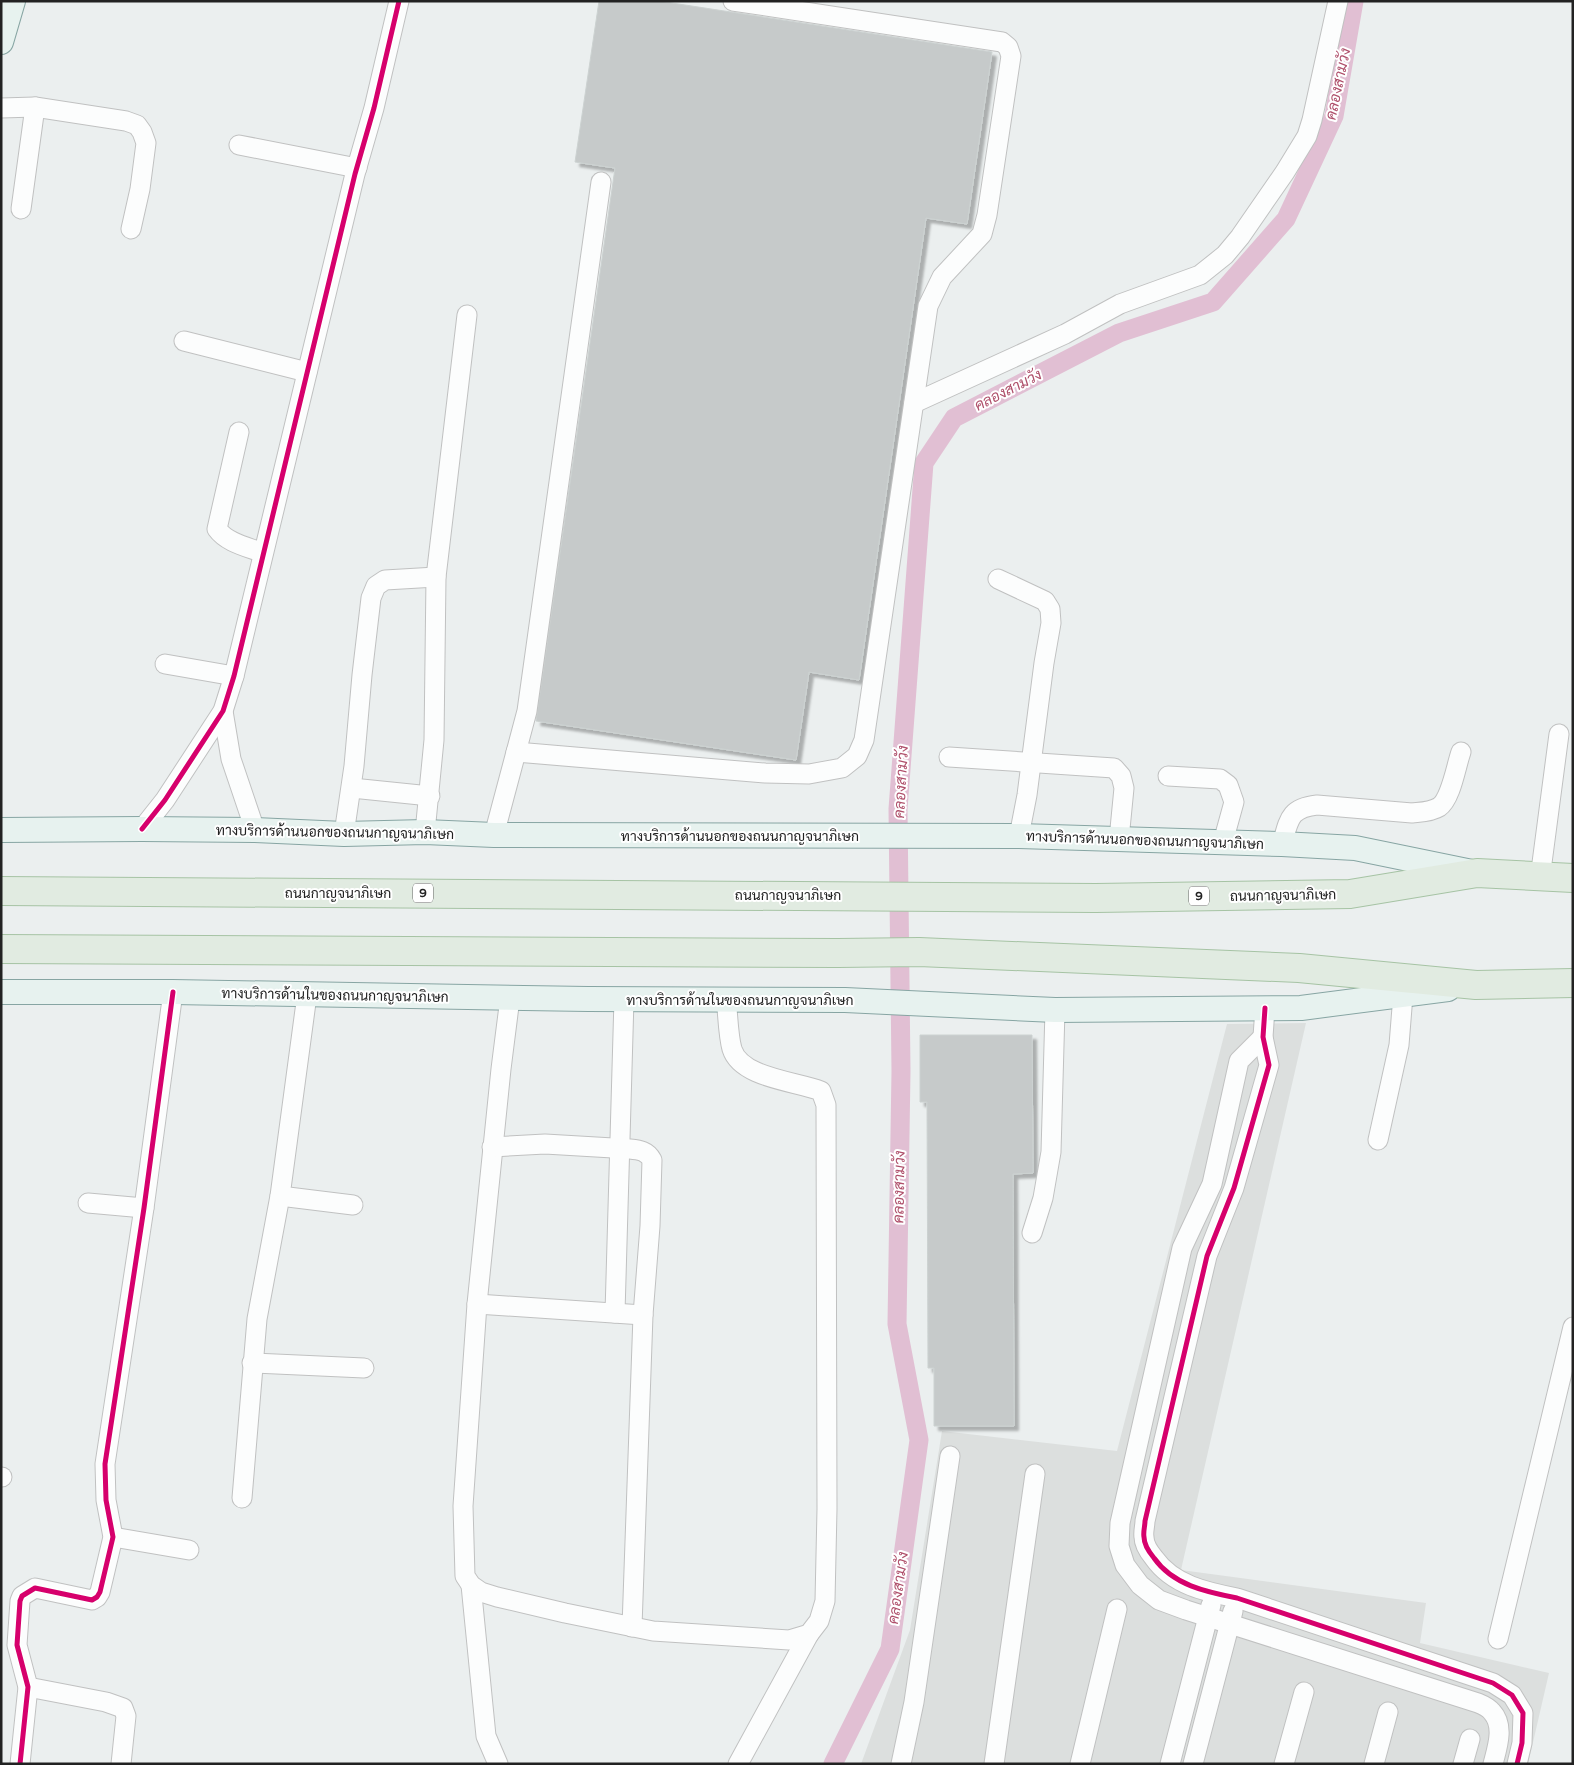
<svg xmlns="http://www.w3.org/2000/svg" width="1574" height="1765" viewBox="0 0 1574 1765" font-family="'Varela Round',Sarabun,sans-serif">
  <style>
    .residential { fill: #dcdfde }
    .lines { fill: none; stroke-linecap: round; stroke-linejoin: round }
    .canal { stroke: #e1bfd3; stroke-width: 19 }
    .building { fill: #c6caca; stroke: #ccd2d1; filter: url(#shadow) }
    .minor-casing { stroke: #c0c1c1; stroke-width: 21 }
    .major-casing { stroke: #87a5a3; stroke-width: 26 }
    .highway-casing { stroke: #a6c3a4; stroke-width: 30 }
    .minor { stroke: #fcfdfd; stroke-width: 19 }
    .major { stroke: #e7f2ef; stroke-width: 24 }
    .highway { stroke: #e1ebe1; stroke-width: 28 }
    .cycleway-casing { stroke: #fff; stroke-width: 8 }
    .cycleway { stroke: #d6006c; stroke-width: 5 }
    .labels { text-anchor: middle; stroke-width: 4; stroke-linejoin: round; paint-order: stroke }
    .shield { fill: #fff; stroke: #646464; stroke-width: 1 }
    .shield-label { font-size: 12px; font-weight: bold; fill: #222 }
    .street-label { font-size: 14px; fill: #222; stroke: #fff }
    .water-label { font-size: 15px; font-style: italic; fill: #af506b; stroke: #fff }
  </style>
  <defs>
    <filter id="shadow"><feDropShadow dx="4.5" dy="4.5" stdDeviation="1" flood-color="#0004"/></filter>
  </defs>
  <rect width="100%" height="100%" fill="#ebefef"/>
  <path class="residential" d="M1306,1023L1181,1570L1426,1603L1420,1643L1549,1673L1528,1764H861L910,1630L942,1431L1117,1451L1227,1024Z"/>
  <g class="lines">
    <path class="canal" d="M833,1764L890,1649L919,1440L897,1324L901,1071L898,809L924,463L954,418L1119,333L1213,302L1286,219L1334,116L1354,1"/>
  </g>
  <g class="building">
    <path d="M599,1H659L992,52L967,224L926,218L859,680L809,672L796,760L536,721L615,168L575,162Z"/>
    <path d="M920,1035H1032L1033,1173L1013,1174L1014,1426H934V1368H928L927,1102H920Z"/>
  </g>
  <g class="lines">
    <g class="minor-casing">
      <g id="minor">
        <path d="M1,108L35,107L126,121L137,125L142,132L146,143L140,189L131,229"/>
        <path d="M239,145L357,168"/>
        <path d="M21,209L35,107"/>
        <path d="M184,341L307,372"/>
        <path d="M914,403L1065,334L1120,304L1200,275L1225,255L1240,237L1285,172L1307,136L1312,120L1338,1"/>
        <path d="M239,432L217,529C227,543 248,547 263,553"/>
        <path d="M998,579L1045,601L1050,609L1051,623L1044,663L1027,795L1019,836"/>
        <path d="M165,664L234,676"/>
        <path d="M223,711L231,759L255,830"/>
        <path d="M516,752L765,773L809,774L842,768L857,756L864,740L928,306L942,277L982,234L987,215L1011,56L1008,47L1002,42L733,1"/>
        <path d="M949,757L1114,768L1121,776L1124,788L1119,839"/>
        <path d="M1168,776L1220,779L1228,785L1234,802L1223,842"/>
        <path d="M352,788L430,796"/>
        <path d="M142,829L165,800L223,711L234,676L355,174L374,108L399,1"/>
        <path d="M425,832L434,740L436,577L467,315"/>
        <path d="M344,834L354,766L362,675L371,598L376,586L385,580L436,577"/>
        <path d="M494,835L527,711L601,182"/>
        <path d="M1282,844C1289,820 1289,808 1317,805L1412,813C1421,812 1431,812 1439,807C1451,799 1456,766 1461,752"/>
        <path d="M1540,878L1559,734"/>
        <path d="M510,998L501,1069L477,1304L463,1506L465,1576L471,1585L481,1592L497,1597L565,1613L653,1631L789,1640L809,1634L819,1621L825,1601L827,1509L826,1105L821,1091C795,1081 741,1078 732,1049C728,1035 728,1014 726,998"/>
        <path d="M1265,1008L1263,1037L1269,1065L1234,1188L1207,1256L1145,1521C1145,1526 1143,1532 1144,1537C1144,1545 1149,1552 1154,1558C1173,1585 1206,1592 1237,1598L1493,1683L1512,1695L1523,1713L1522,1743L1517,1764"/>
        <path d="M1263,1037L1239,1061L1212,1184L1182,1248L1120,1523L1119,1546L1125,1565L1140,1585L1159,1600L1186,1610L1478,1703C1483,1705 1489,1708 1492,1712C1505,1726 1497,1748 1493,1764"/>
        <path d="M1378,1140L1399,1045L1403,995"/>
        <path d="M492,1147L545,1144L630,1149C640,1150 647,1151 652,1160L650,1226L643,1315L632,1627"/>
        <path d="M280,1196L353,1205"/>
        <path d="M88,1203L144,1208"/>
        <path d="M1032,1233L1043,1198L1051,1152L1055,1010"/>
        <path d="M477,1304L643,1315"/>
        <path d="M615,1313L624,999"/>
        <path d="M252,1363L364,1368"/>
        <path d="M1,1477H2"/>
        <path d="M242,1498L257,1319L280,1196L307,995"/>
        <path d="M113,1537L189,1550"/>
        <path d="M471,1585L486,1736L498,1764"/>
        <path d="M1498,1639L1573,1327"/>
        <path d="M28,1687L106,1702L123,1708L126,1716L121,1764"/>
        <path d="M20,1764L28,1687L17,1645L20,1601L22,1596L35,1588L92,1600L97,1597L100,1592L113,1537L106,1500L105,1464L144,1208L173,992"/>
        <path d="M738,1764L809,1634"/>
        <path d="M901,1764L914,1702L950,1456"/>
        <path d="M994,1764L1035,1474"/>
        <path d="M1080,1764L1117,1609"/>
        <path d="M1170,1764L1211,1605"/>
        <path d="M1193,1764L1233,1611"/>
        <path d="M1284,1764L1304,1692"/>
        <path d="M1374,1764L1388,1712"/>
        <path d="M1463,1764L1470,1739"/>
      </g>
    </g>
    <g class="major-casing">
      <g id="major">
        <path d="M1,42L13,1"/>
        <path d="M1,830L142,829L255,830L344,834L425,832L494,835L1019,836L1282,844L1355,848L1472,872"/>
        <path d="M1,992H173L588,999L845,1000L1055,1010L1301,1008L1448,989"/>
      </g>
    </g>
    <g class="highway-casing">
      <g id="highway">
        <path d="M1,891L1096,898L1350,894L1477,873L1573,878"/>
        <path d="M1,949L838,953L919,952L1299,968L1476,985L1573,983"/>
      </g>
    </g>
    <use href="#minor" class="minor"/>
    <use href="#major" class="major"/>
    <use href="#highway" class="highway"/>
    <g class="cycleway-casing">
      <g id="cycleway">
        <path d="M142,829L165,800L223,711L234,676L355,174L374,108L399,1"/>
        <path d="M1265,1008L1263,1037L1269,1065L1234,1188L1207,1256L1145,1521C1145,1526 1143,1532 1144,1537C1144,1545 1149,1552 1154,1558C1173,1585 1206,1592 1237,1598L1493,1683L1512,1695L1523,1713L1522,1743L1517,1764"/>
        <path d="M20,1764L28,1687L17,1645L20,1601L22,1596L35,1588L92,1600L97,1597L100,1592L113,1537L106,1500L105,1464L144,1208L173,992"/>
      </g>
    </g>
    <use href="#cycleway" class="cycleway"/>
  </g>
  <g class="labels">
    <g class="shield">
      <rect x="413" y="883.5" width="20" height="19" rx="4"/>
      <rect x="1189" y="886.5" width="20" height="19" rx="4"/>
    </g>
    <g class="shield-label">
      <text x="423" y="897">9</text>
      <text x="1199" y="900">9</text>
    </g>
    <g class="street-label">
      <text transform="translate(335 832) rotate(1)" y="5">ทางบริการด้านนอกของถนนกาญจนาภิเษก</text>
      <text x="740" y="841">ทางบริการด้านนอกของถนนกาญจนาภิเษก</text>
      <text transform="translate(1145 840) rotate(2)" y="5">ทางบริการด้านนอกของถนนกาญจนาภิเษก</text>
      <text x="338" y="898">ถนนกาญจนาภิเษก</text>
      <text x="788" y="900">ถนนกาญจนาภิเษก</text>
      <text transform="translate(1283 895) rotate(-1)" y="5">ถนนกาญจนาภิเษก</text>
      <text transform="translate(335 995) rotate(1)" y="5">ทางบริการด้านในของถนนกาญจนาภิเษก</text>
      <text x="740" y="1005">ทางบริการด้านในของถนนกาญจนาภิเษก</text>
    </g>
    <g class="water-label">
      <text transform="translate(1338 84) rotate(-78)" y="5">คลองสามวัง</text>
      <text transform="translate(1008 390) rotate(-27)" y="5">คลองสามวัง</text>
      <text transform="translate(901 782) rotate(-87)" y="5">คลองสามวัง</text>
      <text transform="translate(899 1187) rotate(-89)" y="5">คลองสามวัง</text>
      <text transform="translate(898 1588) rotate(-82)" y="5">คลองสามวัง</text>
    </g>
  </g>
  <rect width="1574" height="1765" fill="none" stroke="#222222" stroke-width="5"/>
</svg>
